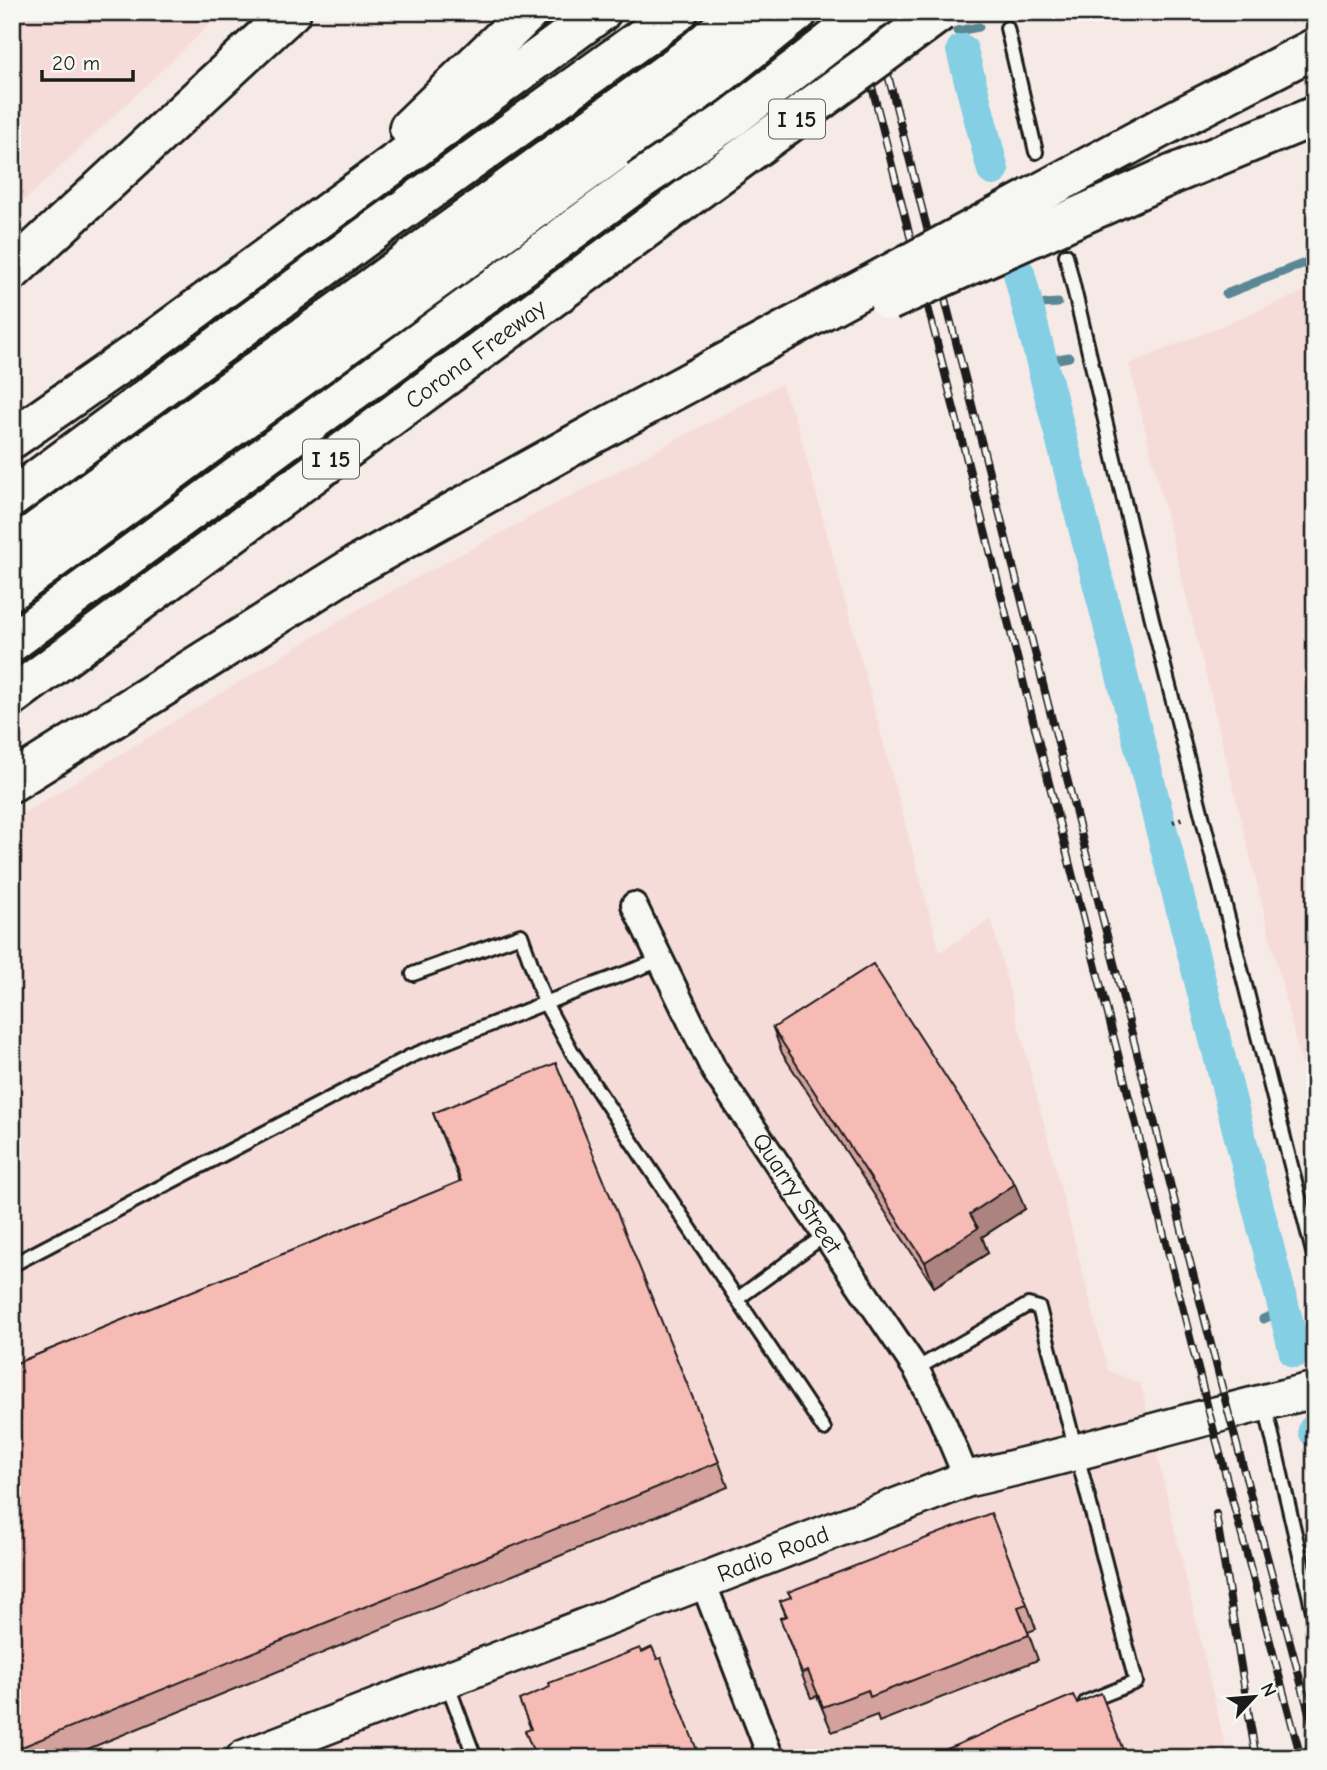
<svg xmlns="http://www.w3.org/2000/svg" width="1327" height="1770" viewBox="0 0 1327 1770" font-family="'Comic Neue',sans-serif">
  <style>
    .built { fill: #f6dcd8 }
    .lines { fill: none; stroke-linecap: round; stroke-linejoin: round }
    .stream { stroke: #5a8794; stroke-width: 9 }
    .canal { stroke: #84cfe4; stroke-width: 32 }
    .lane-casing { stroke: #1c1c1c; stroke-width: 18 }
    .street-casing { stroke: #1c1c1c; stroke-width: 30 }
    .secondary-casing { stroke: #1c1c1c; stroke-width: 40 }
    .highway-casing { stroke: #1c1c1c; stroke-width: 44 }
    .path { stroke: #1c1c1c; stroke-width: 4.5; stroke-dasharray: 2 5; stroke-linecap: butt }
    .lane { stroke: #f6f6f2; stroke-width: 12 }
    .street { stroke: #f6f6f2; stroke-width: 24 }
    .secondary { stroke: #f6f6f2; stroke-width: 35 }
    .highway { stroke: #f6f6f2; stroke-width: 38 }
    .rail-casing { stroke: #1c1c1c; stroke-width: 8 }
    .rail { stroke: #f6f6f2; stroke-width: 5; stroke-dasharray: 16; stroke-linecap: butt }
    .highway-bridge-casing { stroke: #1c1c1c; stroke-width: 44; stroke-linecap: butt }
    .highway-bridge { stroke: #f6f6f2; stroke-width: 38 }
    .wall { fill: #d4a19d; stroke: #1c1c1c; stroke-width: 2 }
    .shaded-wall { fill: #ad837f; stroke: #1c1c1c; stroke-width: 2 }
    .building { fill: #f7bbb6; stroke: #1c1c1c; stroke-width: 2 }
    .labels { text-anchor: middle; stroke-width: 5; stroke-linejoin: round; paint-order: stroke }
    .shield { fill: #f6f6f2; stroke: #5d5d5c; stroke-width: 2 }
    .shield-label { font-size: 23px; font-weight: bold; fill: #1c1c1c }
    .street-label { font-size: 24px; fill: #1c1c1c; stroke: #f6f6f2 }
  </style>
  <rect width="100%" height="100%" fill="#f6eae6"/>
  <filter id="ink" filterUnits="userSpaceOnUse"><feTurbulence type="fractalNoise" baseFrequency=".0143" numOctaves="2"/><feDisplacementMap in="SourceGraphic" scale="14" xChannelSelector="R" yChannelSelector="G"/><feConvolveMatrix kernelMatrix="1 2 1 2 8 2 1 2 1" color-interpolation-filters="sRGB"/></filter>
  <g filter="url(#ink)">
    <g class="built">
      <path d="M12,12H223L12,213Z"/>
      <path d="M1315,287V1120L1129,364Z"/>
      <path d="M781,384L798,426L940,952L991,919L1108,1370L1141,1384L1228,1758H12V820L369,603Z"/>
    </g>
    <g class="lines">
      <g class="stream">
        <path d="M957,31L979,27"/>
        <path d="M1226,294L1315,259"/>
        <path d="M1027,305L1058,303"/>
        <path d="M1042,362L1069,357"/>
        <path d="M1263,1319L1275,1314"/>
      </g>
      <g class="canal">
        <path d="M962,50L993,170"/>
        <path d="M1019,273L1295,1352"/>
        <path d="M1314,1430L1315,1432"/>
      </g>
      <g class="lane-casing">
        <g id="lane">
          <path d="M1007,28L1036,152"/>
          <path d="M1066,255L1152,619L1315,1260"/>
          <path d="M661,960L545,1003L572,1052L824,1429"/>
          <path d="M12,1265L411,1056L545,1003L521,935L413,974"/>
          <path d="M737,1299L825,1235"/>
          <path d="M916,1369L1028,1305L1039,1308L1136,1682L1086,1702"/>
          <path d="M1265,1405L1315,1620"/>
          <path d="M447,1683L475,1758"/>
        </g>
      </g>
      <g class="street-casing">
        <g id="street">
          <path id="s1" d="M634,905L714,1070L916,1369L941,1417L967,1479"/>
          <path d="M703,1582L771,1758"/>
        </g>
      </g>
      <g class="secondary-casing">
        <g id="secondary">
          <path id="s2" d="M244,1758L967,1479C1084,1453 1198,1417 1315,1390"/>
        </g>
      </g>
      <g class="highway-casing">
        <g id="highway">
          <path d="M1164,126L1315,48"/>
          <path d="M409,128L529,12"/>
          <path d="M1171,175L1315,116"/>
          <path d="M12,271L291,12"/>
          <path d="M12,439L154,340L601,12"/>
          <path d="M12,498L364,238L678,12"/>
          <path d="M12,549L687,58L741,12"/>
          <path d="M12,590L209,444L712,81L798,12"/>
          <path d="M12,642L639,181"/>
          <path id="s3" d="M12,696L652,224"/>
          <path d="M12,782L352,568L599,431"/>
        </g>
      </g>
      <path class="path" d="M1173,822L1183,818"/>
      <use href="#lane" class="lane"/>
      <use href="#street" class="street"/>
      <use href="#secondary" class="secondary"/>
      <use href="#highway" class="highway"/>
      <g class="rail-casing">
        <g id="rail">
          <path d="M853,12L1210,1416L1301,1758"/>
          <path d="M872,12L1228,1411L1315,1735"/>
          <path d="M1216,1514L1256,1758"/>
        </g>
      </g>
      <use href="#rail" class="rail"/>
      <g class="highway-bridge-casing">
        <g id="highway-bridge">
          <path d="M639,181L732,118L869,12"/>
          <path d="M652,224L940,12"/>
          <path d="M889,301L1171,175"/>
          <path d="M599,431L1164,126"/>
        </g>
      </g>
      <use href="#highway-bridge" class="highway-bridge"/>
    </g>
    <g class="wall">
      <path d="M773,1028L1025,1209L982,1237L988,1253L934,1287L782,1053Z"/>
      <path d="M433,1113L719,1462L728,1487L66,1758H12V1365L460,1182Z"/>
      <path d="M780,1601L1027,1604L1036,1629L1028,1632L1038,1660L879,1722L877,1715L832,1732L817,1696L811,1698L780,1618L786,1616Z"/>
    </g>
    <path class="shaded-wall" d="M1015,1184L1025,1209L982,1237L988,1253L934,1287L925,1262L970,1214Z"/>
    <g class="building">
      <path d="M873,964L1015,1184L970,1214L978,1228L925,1262L773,1028Z"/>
      <path d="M556,1063L719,1462L12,1751V1365L461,1181L433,1113Z"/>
      <path d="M991,1513L1027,1604L1018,1607L1029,1635L870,1697L868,1690L823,1707L808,1671L802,1673L780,1618L787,1616L780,1601L791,1597L788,1592Z"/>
      <path d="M652,1647L657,1659L661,1658L700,1758H536L525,1731L531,1729L519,1700L550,1687L549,1683L640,1648L642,1652Z"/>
      <path d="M1101,1693L1126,1758H942L940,1752L1073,1695L1077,1703Z"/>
    </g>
  </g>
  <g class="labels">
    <g class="shield">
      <rect x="769" y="99.5" width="56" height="39" rx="5"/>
      <rect x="303" y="439.5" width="56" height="39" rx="5"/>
    </g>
    <g class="shield-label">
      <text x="797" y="127">I 15</text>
      <text x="331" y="467">I 15</text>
    </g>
    <g class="street-label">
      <text dy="8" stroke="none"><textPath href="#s3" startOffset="576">Corona Freeway</textPath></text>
      <text dy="8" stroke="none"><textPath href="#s1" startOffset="332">Quarry Street</textPath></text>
      <text dy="8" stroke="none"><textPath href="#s2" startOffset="567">Radio Road</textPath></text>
    </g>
  </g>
  <rect width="1327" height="1770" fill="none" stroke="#f6f6f2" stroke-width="42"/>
  <rect x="21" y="21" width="1285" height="1728" fill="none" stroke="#1c1c1c" stroke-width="2.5" filter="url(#ink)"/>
  <g transform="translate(1254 1697) rotate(64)" stroke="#f6f6f2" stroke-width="5" paint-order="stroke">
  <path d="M0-5L12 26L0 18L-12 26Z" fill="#1c1c1c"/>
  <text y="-10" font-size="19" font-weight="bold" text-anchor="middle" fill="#1c1c1c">N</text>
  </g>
  <path d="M42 70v10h91v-10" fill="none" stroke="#1c1c1c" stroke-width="3.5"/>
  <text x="52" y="70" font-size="21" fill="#1c1c1c" stroke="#f6f6f2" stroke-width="5" paint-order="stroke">20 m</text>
</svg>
